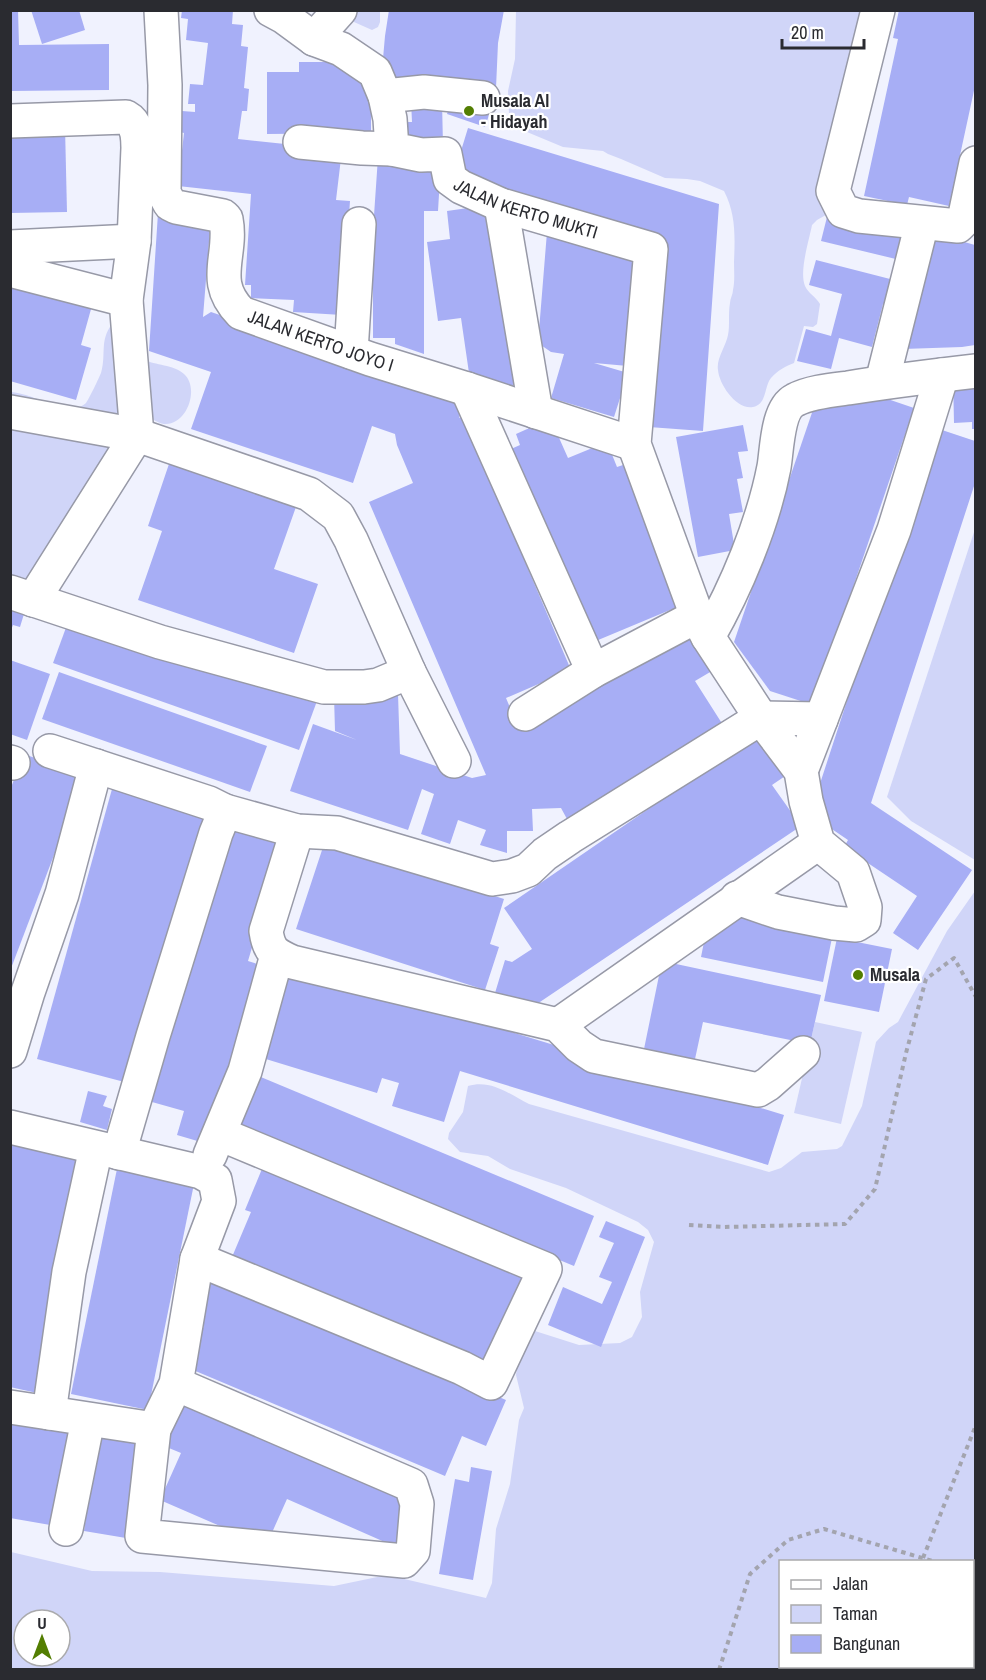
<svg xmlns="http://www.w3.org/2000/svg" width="986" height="1680" viewBox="0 0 986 1680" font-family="'Archivo Narrow',sans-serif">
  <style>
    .green { fill: #d0d5f8; fill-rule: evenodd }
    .building { fill: #a7aef5 }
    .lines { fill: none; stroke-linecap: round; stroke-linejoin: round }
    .minor-casing { stroke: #9799a7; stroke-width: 36 }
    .path { stroke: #a3a4ae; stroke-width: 4; stroke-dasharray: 4.5 4.5; stroke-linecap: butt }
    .minor { stroke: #fff; stroke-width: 33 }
    .poi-dot { fill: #537e02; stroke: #fff; stroke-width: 2 }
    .labels { text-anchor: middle; stroke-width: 4.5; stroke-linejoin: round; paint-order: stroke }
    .poi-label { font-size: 18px; font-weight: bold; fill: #2a2b30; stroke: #fff; text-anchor: start }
    .street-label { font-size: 18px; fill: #2a2b30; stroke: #fff }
  </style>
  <rect width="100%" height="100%" fill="#f0f2fe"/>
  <g class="green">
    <path d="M347,11H380V22L378,27L372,30L354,22Z"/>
    <path d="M516,11H863L833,211L817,220L812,225C809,241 799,271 805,286C808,293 816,297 820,304L817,324L813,327L804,326L794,363C786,366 778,370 771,378C764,386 767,405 753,407C736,410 719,384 718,370C716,359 726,346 728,335C730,325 728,314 730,303C730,299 733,294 733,290C735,281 734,271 734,262C735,237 736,214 724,191L700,181L687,179L665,178L621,159L608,154L603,151L563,147L527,132L517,127L512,121L509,114L508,91L515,59Z"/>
    <path d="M115,320L143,359C156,366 173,364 184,374C200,388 187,426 164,424C158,423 152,419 147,415L119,436L40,586L11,590V392C32,394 52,408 74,408C78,408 83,406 86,403C89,399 99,378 101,373C107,352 98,340 115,320Z"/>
    <path d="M975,529V860L911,821L887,797Z"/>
    <path d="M975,891V1600L973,1608L972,1562H780V1666L950,1667L948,1669L11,1670V1552L92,1571L160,1572L334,1586L387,1575L486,1598L492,1583L496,1529L510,1484L519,1420L524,1408L516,1375L519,1351L535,1331L579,1345L620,1343L632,1337L642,1317L640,1292L654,1242L648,1230L638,1222L566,1188L510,1169L488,1156L460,1152L448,1139L449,1133L463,1112L468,1086C491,1079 509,1094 529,1104L769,1172L781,1168L802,1152L837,1149L842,1146L862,1106L876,1042L889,1028L898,1022L947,931ZM24,1620H60V1656H24Z"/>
    <path d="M815,1022L862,1032L841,1124L794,1113Z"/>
  </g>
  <g class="building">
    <path d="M10,10H18L19,45L109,44V90L10,91Z"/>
    <path d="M31,10H79L85,30L42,44Z"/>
    <path d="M182,10H233L232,24L243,25L241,46L248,47L244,88L249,89L247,111H242L238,139L342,150L336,200L350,201L342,315L293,312L294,300L251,298V285H245L251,194L178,186L184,133L180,132L182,111L195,112V104H188L190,84L203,85L208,43L186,40L188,19L181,18Z"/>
    <path d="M389,10H504L498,43L496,88L397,82L382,70L385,36Z"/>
    <path d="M899,10L975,11V86L949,206L909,197L907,205L864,196L898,39L893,38Z"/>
    <path d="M299,62H358L371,74V133L267,134V72H299Z"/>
    <path d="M453,96L491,109L485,127L447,114Z"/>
    <path d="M411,101H442L443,146L398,148V122H412Z"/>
    <path d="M65,127L67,212L10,213V128Z"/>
    <path d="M468,128L719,204L703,431L649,427L660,273L453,177Z"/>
    <path d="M378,157L441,161L438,211H424V354L395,344V338H373V230Z"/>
    <path d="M496,204L521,384L496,387L469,373L461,318L438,321L427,242L450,239L447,211Z"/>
    <path d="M158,213L211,217L203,317L211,312L466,398L459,418L463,416L571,670L506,698L519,729L696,622L722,665L695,681L723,725L567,819L561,808L532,809L533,831H507V853L480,845L486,830L458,820L450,844L421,834L434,794L422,789L408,830L290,791L313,724L357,740L335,731L334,696L398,694L400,754L472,778L486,775L369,502L413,483L397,445L395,434L372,426L353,483L191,429L211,372L149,351Z"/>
    <path d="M827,217L905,236L900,260L821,241Z"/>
    <path d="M547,232L636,259L628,366L594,363L628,373L614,417L551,398L564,354L551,352L538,343Z"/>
    <path d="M936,234L975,245V345L962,347L903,349Z"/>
    <path d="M816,260L894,280L888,305L883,304L872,347L839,338L831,369L797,361L806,329L831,336L842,294L809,285Z"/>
    <path d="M10,279L93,302L81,345L91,348L76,400L10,381Z"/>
    <path d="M953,377H975V429H972V422L954,423Z"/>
    <path d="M870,393L914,408L813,705L770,691L734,642L818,395Z"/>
    <path d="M545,421L556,431L568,458L607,442L617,467L623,465L682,605L591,643L511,449L520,445L516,434Z"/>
    <path d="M743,425L748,451L738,452L743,478L737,479L743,512L729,514L735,550L698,557L676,437Z"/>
    <path d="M936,428L975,441V483L871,803L972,870L918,950L893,933L917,896L844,847L848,840L817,819L814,802Z"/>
    <path d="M170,461L297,504L274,569L318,584L294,653L138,600L162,531L148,526Z"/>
    <path d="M10,600L27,604L20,627L13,625L11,630Z"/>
    <path d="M71,614L317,701L299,750L53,663Z"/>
    <path d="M10,660L50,674L27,740L10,734Z"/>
    <path d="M59,672L267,746L250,792L42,719Z"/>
    <path d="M765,729L794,770L772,785L801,826L534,1006L495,993L505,960L512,962L532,949L504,908Z"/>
    <path d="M24,754L84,776L10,971V790Z"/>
    <path d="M112,789L206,814L132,1084L37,1059Z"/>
    <path d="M233,824L284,839L248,961L264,966L211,1145L177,1135L184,1111L152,1102Z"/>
    <path d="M325,841L504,899L490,944L499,947L485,990L296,929Z"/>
    <path d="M733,912L833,933L823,982L701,957L708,922L729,926Z"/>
    <path d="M837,938L892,949L879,1012L824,1001Z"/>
    <path d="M662,961L821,995L810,1044L703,1022L695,1059L644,1049Z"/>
    <path d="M285,963L784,1115L768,1165L460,1071L444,1122L392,1106L399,1083L382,1078L377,1093L256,1056Z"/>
    <path d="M256,1075L594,1216L574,1266L234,1125Z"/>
    <path d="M88,1091L107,1096L103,1106L112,1109L107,1130L80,1122Z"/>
    <path d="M10,1139L86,1154L37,1393L10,1387Z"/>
    <path d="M118,1164L195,1179L148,1410L71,1394Z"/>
    <path d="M264,1164L524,1272L486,1362L232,1257L251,1212L245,1210Z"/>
    <path d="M606,1221L645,1237L601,1347L548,1325L563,1287L602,1304L612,1282L599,1277L614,1243L599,1237Z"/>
    <path d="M214,1276L506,1400L486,1446L462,1436L445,1476L186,1367L204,1326L194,1322Z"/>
    <path d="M183,1403L415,1504L396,1547L287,1499L266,1546L160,1500L181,1453L164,1446Z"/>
    <path d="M10,1417L74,1429L56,1526L10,1518Z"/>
    <path d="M98,1434L141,1440L126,1538L84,1531Z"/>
    <path d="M471,1467L492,1471L473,1580L439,1574L455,1479L469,1482Z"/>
  </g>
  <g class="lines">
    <g class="minor-casing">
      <g id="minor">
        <path id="s1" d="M161,10L165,85L164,193L170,204L176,207L223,216L226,219C233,256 209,281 241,313L370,359L467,389L634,444"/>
        <path id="s2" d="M271,10L284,17L314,39L341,49L375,72L385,96L390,119L392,149L421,155L445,154L450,179L461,187L501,205L651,249L634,444L697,616L708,637L761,718L801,771L806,801L818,843L853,872L865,907L864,920L856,925L834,923L778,912L737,898"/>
        <path d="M878,10L833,191L843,211L859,216L958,226L964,220L976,163"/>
        <path d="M314,39L340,10"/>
        <path d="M385,96L424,92L483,98"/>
        <path d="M10,121L126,117C137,123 138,136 138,148L134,241L126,300L137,435L33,600"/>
        <path d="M300,142L362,148L392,149"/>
        <path d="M501,205L536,412"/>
        <path d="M10,247L134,241"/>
        <path d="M10,270L126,300"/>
        <path d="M351,352L359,224"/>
        <path d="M882,382L922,223"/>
        <path d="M467,389L593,671"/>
        <path d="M10,412L137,435L309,494L338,516L351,540L409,672L454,761"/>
        <path d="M10,592L160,642L324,687H364L378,685L409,672"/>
        <path d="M708,637C736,588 763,524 774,467C777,450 777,409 795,400C810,392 832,390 848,388C891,381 933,376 976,371"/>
        <path d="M525,714L593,671L697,616"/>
        <path d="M50,751L209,803L225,811L297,831L337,833L492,879L512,876L528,870L545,854L570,837L761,718L821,719"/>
        <path d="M10,762L13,763"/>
        <path d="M801,771L894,530L942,375"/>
        <path d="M297,831L266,931C269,951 274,954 292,962L558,1025L579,1046L594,1056L758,1090L768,1084L803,1053"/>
        <path d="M558,1025L818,843"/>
        <path d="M10,1051L28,992L62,894L96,766"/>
        <path d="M10,1127L201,1172L215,1180L219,1201L197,1259L176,1384L154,1429L142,1536L404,1561L413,1551L417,1504L411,1485L176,1384"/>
        <path d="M119,1153L153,1036L216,833L225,811"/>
        <path d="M210,1155L245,1071L277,955"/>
        <path d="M197,1259L462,1368L491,1383L545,1269L220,1134"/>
        <path d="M10,1407L154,1429"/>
        <path d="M49,1413L69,1272L96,1148"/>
        <path d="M66,1529L88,1420"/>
      </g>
    </g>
    <g class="path">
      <path d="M689,1225L724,1227L845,1224L875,1189L906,1053L926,979L954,958L976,997"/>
      <path d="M923,1558L976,1425"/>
      <path d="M972,1571L976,1572"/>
      <path d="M719,1670L750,1574L788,1540L824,1529L936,1562"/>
    </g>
    <use href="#minor" class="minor"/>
  </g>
  <g class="poi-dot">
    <circle cx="469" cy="111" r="6"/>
    <circle cx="858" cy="975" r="6"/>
  </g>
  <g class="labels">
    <g class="poi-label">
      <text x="481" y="107">Musala Al<tspan x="481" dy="21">- Hidayah</tspan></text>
      <text x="870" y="981">Musala</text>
    </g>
    <g class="street-label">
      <text dy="6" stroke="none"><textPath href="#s2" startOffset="363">JALAN KERTO MUKTI</textPath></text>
      <text dy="6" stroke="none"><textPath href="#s1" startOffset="438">JALAN KERTO JOYO I</textPath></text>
    </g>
  </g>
  <rect width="986" height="1680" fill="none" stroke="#2a2b30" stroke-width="24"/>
  <rect x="779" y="1560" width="195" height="108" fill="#ffffff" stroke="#aaaaac" stroke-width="1.5"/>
  <rect x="791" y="1580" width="30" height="9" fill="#ffffff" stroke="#aaaaac" stroke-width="1.5"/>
  <text x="833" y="1590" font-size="18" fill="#2a2b30">Jalan</text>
  <rect x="791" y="1605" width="30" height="18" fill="#d0d5f8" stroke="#aaaaac" stroke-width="1.5"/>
  <text x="833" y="1620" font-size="18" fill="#2a2b30">Taman</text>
  <rect x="791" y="1635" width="30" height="18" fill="#a7aef5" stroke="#aaaaac" stroke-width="1.5"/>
  <text x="833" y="1650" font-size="18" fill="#2a2b30">Bangunan</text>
  <g transform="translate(42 1638)"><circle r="28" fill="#ffffff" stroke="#aaaaac" stroke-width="1.5"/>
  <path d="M0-4.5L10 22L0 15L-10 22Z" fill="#537e02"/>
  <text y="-9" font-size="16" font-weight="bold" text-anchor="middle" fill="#2a2b30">U</text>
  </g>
  <path d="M782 39v9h82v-9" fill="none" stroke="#2a2b30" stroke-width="3"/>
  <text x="791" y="39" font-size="18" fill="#2a2b30" stroke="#ffffff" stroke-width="4.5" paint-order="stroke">20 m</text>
</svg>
